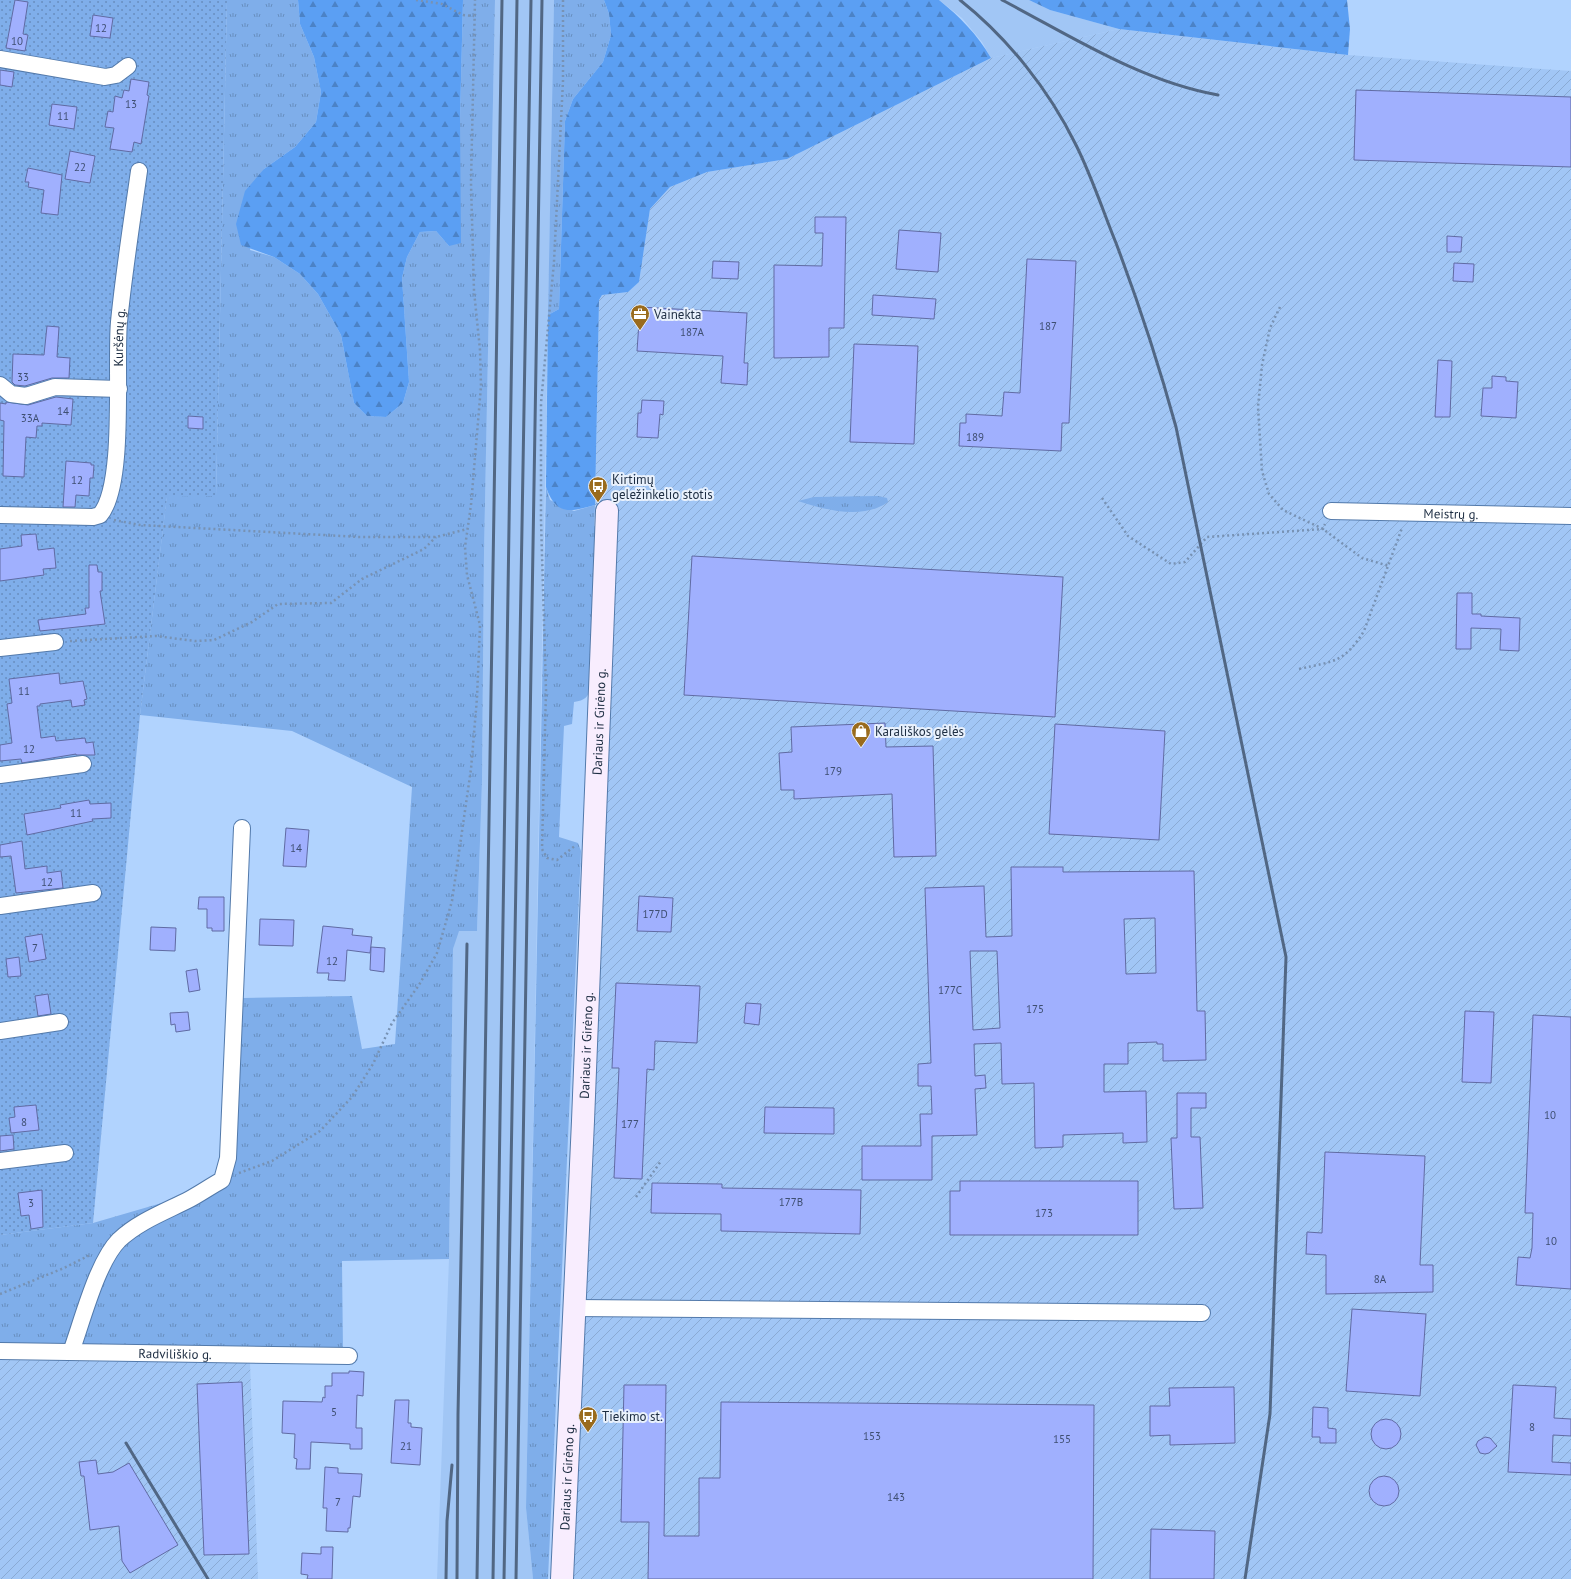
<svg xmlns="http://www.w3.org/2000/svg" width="1571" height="1579" viewBox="0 0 1571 1579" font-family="'PT Sans',sans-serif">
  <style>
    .built { fill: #a1c6f5 }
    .industrial { fill: url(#industrial-furrows) }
    .grass { fill: url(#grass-tufts) }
    .forest { fill: url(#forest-firs) }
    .park { fill: url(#park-dots) }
    .building { fill: #a0b0fe; stroke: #606ba3; fill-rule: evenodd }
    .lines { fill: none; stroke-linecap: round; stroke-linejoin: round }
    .street-casing { stroke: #537aab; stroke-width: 18 }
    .secondary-casing { stroke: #537aab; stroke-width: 24 }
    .path { stroke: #7792b4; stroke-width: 2.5; stroke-dasharray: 2 3; stroke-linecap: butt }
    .street { stroke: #fff; stroke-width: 16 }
    .secondary { stroke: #f8edfe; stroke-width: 22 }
    .rail { stroke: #516784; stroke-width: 3 }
    .labels { text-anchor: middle; stroke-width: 4; stroke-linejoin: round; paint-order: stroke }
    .number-label { font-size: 11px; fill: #3e4e71 }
    .poi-label { font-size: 13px; fill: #1d2d42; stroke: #e9f1fc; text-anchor: start }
    .street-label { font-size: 13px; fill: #1d2d42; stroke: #e9f1fc }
  </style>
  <defs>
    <pattern id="industrial-furrows" width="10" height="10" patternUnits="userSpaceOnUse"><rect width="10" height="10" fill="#a1c6f5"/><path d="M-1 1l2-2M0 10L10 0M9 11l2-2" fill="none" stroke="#8aaad3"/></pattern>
    <pattern id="grass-tufts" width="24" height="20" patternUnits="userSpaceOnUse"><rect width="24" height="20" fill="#7faeea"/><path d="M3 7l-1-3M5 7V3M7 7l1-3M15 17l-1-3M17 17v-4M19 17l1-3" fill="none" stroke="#678ebf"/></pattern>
    <pattern id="forest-firs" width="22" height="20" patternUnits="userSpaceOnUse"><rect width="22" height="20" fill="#5b9ff3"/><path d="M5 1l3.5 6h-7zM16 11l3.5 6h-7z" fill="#4b82c6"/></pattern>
    <pattern id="park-dots" width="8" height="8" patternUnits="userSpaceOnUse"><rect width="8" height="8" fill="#7faeea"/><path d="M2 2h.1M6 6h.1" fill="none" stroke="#678ebf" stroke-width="1.8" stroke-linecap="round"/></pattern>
  </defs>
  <rect width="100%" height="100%" fill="#b1d3fe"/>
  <g class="built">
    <path d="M495,0H554L526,1508L533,1579H437L449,1259L453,949L458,931H477L482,781L484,553Z"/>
    <path d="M939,0H1029L1050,10L1119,29L991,58L982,42L962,18Z"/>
  </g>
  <g class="industrial">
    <path d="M1119,29L1348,55L1571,71V1579H572L618,506L595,505L599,300L602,295L628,292L639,282L650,209L670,187L707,172L787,159L991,58Z"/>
    <path d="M0,1360L250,1363L258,1579H0Z"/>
  </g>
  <g class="grass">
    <path d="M227,0H298L300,24L314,57L321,92L316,122L295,147L264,169L250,250L274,257L300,274L318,294L341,335L354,403L367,416L386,417L403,403L409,382L402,278L407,257L420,232L436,231L449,246L460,119L463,0H495L484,553L482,781L477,931H459L453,949L449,1259L342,1261L343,1351L0,1343V1235L93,1223L172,1200L234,1168L242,998L352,996L362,1049L395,1044L412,787L292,731L140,715L167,496H216Z"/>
    <path d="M554,0H604L609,14L611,35L603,62L573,99L565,121L559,309L548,315Z"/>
    <path d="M546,487L550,500L574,511L595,505L594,526L598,527L590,688C588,698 585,700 574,702L572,724L564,726L559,837L578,843L581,851L548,1579H533L526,1508Z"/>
    <path d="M878,496L887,498L888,502C863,520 825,510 798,501L814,497Z"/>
  </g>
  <g class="forest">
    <path d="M298,0H463L460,119L461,243L449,246L436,231L420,232L407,257L402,278L409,382L403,403L386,417L367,416L354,403L341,335L318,294L300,274L274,257L241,245L236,224L245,191L264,169L295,147L316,122L321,92L314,57L300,24Z"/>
    <path d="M604,0H939C960,17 977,34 991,58L787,159L707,172L670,187L650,209L639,282L628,292L602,295L599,300L595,505C570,512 556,516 546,487L548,315L559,309L565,121L573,99L603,62L611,35L609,14Z"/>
    <path d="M1029,0H1347L1350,29L1348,55L1119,29L1050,10Z"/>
  </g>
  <path class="park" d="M0,0H227L216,496L167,497L140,715L93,1223L0,1235Z"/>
  <g class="building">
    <path d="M15,0L28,2L23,34L28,35L25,51L6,48Z"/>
    <path d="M93,15L113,18L110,38L90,36Z"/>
    <path d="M0,70L14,72L12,87L0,85Z"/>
    <path d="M131,79L149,82L147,95L149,96L141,144L134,142L132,152L110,149L114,128L105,127L108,111L113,112L115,96L122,98L124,90L129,91Z"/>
    <path d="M1356,90L1571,97V167L1354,160Z"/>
    <path d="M52,104L77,107L74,129L49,125Z"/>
    <path d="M70,151L95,156L90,183L65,179Z"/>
    <path d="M28,168L62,175L58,215L41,213L44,190L28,187L29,182H25Z"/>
    <path d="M815,217H846L844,328H829V357L774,358V265L822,266L823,233H815Z"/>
    <path d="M899,230L941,233L938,272L896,269Z"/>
    <path d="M1447,236L1462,237L1461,252H1447Z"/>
    <path d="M1027,259L1076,261L1069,423H1062L1061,451L959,446L960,423H966V414L1002,416L1004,392L1020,393Z"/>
    <path d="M713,261L739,262L738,279L712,278Z"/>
    <path d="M1454,263L1474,264L1473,282L1453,281Z"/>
    <path d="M873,295L936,299L934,319L872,315Z"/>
    <path d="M640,307L747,313L744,363H748L747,385L721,383L723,356L637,351Z"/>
    <path d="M47,326L59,327L57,357L70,358L69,378H52L25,386L15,385L12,382L13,354L44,355Z"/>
    <path d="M854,344L918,346L914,444L850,442Z"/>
    <path d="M1438,360L1452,361L1450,417H1435Z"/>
    <path d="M1492,376L1506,377V381L1518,382L1516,418L1481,416L1483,388H1492Z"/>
    <path d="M56,397L73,399L71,425L42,423V426H37L36,438L26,437L24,477L3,476L4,421L0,420V403L6,404V402L28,405Z"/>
    <path d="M642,400L664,401L663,415L660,414L658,438L637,437L638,413H641Z"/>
    <path d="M188,416L203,417V429L188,428Z"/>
    <path d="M66,461L91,463V465H94L93,478H90L89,496L76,495L75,507H63Z"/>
    <path d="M36,534L38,550L54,548L56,568L43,569L44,575L0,581V549L22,546L21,535Z"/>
    <path d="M692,556L1063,577L1055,717L684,695Z"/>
    <path d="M89,565H97L98,572H102V591H100L105,624L40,631L38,620L86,614L85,608H89Z"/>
    <path d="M1457,593H1472V614H1481V616L1520,618L1519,651L1500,650L1501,629L1471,628V649H1456Z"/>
    <path d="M59,673L60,684L83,681L87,699L84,700L85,705L72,707L71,700L40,704V706H37L41,738L55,736L56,741L85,738L86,743L93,742L95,755H76V754L22,763L21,759L0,761V745L12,743L7,704L12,703L9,679Z"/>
    <path d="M885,723L886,747L933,746L936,856L894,857L892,794L794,799V790H781L779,753L792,752L791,727Z"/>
    <path d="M1055,724L1165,731L1159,840L1049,834Z"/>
    <path d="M89,800L90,804L111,803V818L92,819L93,821L27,835L24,814L61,808L60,805Z"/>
    <path d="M286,828L309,830L306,867L283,866Z"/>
    <path d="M22,841L25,869L47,866V873L61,871L63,888L16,893L11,856L0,857V845Z"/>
    <path d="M1011,867H1063V872L1194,871L1197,1011H1205L1206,1060L1163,1061V1044H1157V1042L1128,1043V1064H1104V1092L1146,1091L1147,1142L1123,1143V1133L1063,1135V1147L1035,1148L1034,1083L1002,1084L1001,1043L974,1044L975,1076L985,1075L986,1088L975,1089L977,1135L932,1136V1180H862V1146H921L920,1114H932L931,1086H918V1064L931,1063L925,888L984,886L986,937L1012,936ZM1155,918L1156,973L1126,974L1124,919ZM970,951H997L1000,1028L973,1030Z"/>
    <path d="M639,896L673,898L671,932L637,931Z"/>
    <path d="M199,897H224V931H212V928H207V909H198Z"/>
    <path d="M260,919L294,920L293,946L259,945Z"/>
    <path d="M323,926L353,929L352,935L372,937L370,953L347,950L345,981L328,980L329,973H317Z"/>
    <path d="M151,927L176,928L175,951L150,950Z"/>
    <path d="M42,934L46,959L29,962L25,937Z"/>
    <path d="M371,947L385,948L384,972L370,970Z"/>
    <path d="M19,957L21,976L8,977L6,959Z"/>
    <path d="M197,969L200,990L189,992L186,971Z"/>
    <path d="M616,983L700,986L697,1043L655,1041L654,1070L647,1069L642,1179L614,1178L619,1068H612Z"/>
    <path d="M48,994L51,1014L38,1016L35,996Z"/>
    <path d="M746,1003L761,1004L759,1025L744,1023Z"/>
    <path d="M1465,1011L1494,1012L1491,1083L1462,1082Z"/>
    <path d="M188,1012L190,1030L176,1032L175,1024L171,1025L170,1013Z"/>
    <path d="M1533,1015L1571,1017V1289L1516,1285L1518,1257L1530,1258L1532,1248L1533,1213H1525Z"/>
    <path d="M1177,1093H1206V1108H1191V1137H1200L1203,1208L1174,1209L1171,1138H1177Z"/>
    <path d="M36,1105L39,1130L11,1133L9,1118L15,1117L14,1107Z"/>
    <path d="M765,1107L834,1108V1134L764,1133Z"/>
    <path d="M13,1135L14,1149L0,1151V1136Z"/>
    <path d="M1325,1152L1425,1156L1420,1265H1433V1292L1326,1294V1255L1306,1254L1307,1232L1322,1233Z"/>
    <path d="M960,1181H1138V1235H950V1191H960Z"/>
    <path d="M652,1183L722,1184V1188L861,1190L860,1234L721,1231V1214L651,1213Z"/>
    <path d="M42,1190L43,1227L31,1229L29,1215L21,1216L18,1193Z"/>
    <path d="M1352,1309L1426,1314L1420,1396L1346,1391Z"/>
    <path d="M349,1371L364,1372L363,1396L357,1395L356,1428H362V1449H350V1444L311,1442L310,1469H296L297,1459L294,1458L295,1434L282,1433L283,1401L322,1402L323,1397L325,1398V1386H332V1373H349Z"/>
    <path d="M242,1382L249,1554L204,1555L197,1384Z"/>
    <path d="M624,1385H666L664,1536H699V1478H720L721,1402L1094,1405L1093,1579H648L649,1522H621Z"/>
    <path d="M1513,1385L1556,1387L1554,1418L1571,1419V1436L1553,1435L1552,1462L1571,1463V1475L1508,1472Z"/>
    <path d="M1234,1387L1235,1443L1170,1445V1435L1150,1436V1406H1170L1169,1388Z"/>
    <path d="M395,1400H409L408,1423H411V1427L422,1428L420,1465L391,1463Z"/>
    <path d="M1313,1407L1328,1408V1428L1336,1429V1443H1320V1437H1312Z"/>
    <circle cx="1386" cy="1434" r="15"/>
    <path d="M1485,1437L1490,1438L1497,1446L1489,1453L1485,1454L1480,1453L1476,1445L1478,1441Z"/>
    <path d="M96,1460L98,1474L113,1472L129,1463L178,1545L130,1573L122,1561L119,1526L90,1530L84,1476H81L79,1462Z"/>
    <path d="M325,1467L338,1468V1473L362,1474L360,1497L353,1496L350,1528H348V1532L326,1531L327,1508H323Z"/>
    <circle cx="1384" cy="1491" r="15"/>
    <path d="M1151,1529L1215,1531L1214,1579H1150Z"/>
    <path d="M321,1547H333L332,1579H307L308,1575L301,1574L302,1553L321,1554Z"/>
  </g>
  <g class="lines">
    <g class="street-casing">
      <g id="street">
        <path d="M0,59L105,77L116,75L128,66"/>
        <path d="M0,385L11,394L26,396L55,387L119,389"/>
        <path id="s1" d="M1331,511L1571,516"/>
        <path id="s2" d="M0,515L93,517L100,515C126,485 115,364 119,322C124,271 132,221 139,171"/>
        <path d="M0,648L55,642"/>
        <path d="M0,775L83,764"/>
        <path d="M0,906L93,893"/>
        <path d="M0,1031L60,1022"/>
        <path d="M0,1161L65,1153"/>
        <path d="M575,1308L1202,1313"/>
        <path id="s3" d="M0,1351L349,1356"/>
        <path d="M71,1352C82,1322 97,1262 119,1240C139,1221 167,1211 190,1199C201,1193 211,1186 222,1180L228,1158L242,828"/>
      </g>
    </g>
    <g class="secondary-casing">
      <g id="secondary">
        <path id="s4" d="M562,1579L583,1121L607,511"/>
      </g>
    </g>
    <g class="path">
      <path d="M416,0L442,4L463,15L474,16"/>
      <path d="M563,0V81L554,262L541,403V520L546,691L542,849L547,858L557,860L576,845"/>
      <path d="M1280,307L1270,328L1262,365L1258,407L1262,471L1269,494L1283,510L1323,529L1362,558L1389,566"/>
      <path d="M1102,498L1128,536L1171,564L1185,562L1207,537L1323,529L1325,524"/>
      <path d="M114,520L140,525L360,537H436L467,529"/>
      <path d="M70,641L156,636L195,641L214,640L252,622L278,604L331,603L362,579L424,549L436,537"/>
      <path d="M1299,669C1334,661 1344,663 1364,631L1402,528"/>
      <path d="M239,1173L272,1161L320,1131L352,1097L373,1064L392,1023L419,985L437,953L452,901L471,769L477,698L480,625L467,575L465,547L471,505L481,386L480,350L474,291L471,183L475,0"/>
      <path d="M636,1197L661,1161"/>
      <path d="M0,1294L64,1268L90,1255"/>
    </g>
    <use href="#street" class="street"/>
    <use href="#secondary" class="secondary"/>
    <g class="rail">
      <path d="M960,0C1008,38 1049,90 1076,145C1092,177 1103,211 1116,243C1139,304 1159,365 1176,427L1286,957L1270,1414L1245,1579"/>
      <path d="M1002,0C1071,36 1140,81 1218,95"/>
      <path d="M126,1443L208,1579"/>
      <path d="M446,1579L447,1521L452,1465"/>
      <path d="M457,1579L458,1415L467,944"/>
      <path d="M477,1579L502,0"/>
      <path d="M493,1579L517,0"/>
      <path d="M504,1579L531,0"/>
      <path d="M516,1579L542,0"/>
    </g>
  </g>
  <defs>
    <g id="office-pin" transform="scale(1)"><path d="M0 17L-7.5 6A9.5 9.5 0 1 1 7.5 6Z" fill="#9a6b1d" stroke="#e9f1fc"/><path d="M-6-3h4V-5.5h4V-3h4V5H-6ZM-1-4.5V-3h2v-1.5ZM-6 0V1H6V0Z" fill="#fff"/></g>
    <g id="bus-pin" transform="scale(1)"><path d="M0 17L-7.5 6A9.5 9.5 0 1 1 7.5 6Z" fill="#9a6b1d" stroke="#e9f1fc"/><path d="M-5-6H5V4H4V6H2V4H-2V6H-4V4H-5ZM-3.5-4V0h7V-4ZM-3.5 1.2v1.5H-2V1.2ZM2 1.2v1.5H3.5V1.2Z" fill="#fff"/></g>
    <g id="shop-pin" transform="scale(1)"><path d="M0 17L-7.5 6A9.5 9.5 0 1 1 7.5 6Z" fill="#9a6b1d" stroke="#e9f1fc"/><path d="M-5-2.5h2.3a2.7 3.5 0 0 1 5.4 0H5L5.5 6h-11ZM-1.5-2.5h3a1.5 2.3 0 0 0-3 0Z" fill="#fff"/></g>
  </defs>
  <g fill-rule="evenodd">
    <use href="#office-pin" x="640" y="314"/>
    <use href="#bus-pin" x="598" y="486"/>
    <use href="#shop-pin" x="861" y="731"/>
    <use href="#bus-pin" x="588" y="1416"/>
  </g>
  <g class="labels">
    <g class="number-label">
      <text x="101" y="32">12</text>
      <text x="17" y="45">10</text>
      <text x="131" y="108">13</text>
      <text x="63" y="120">11</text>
      <text x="80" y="171">22</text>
      <text x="1048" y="330">187</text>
      <text x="692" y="336">187A</text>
      <text x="23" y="381">33</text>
      <text x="63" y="415">14</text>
      <text x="30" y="422">33A</text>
      <text x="975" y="441">189</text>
      <text x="77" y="484">12</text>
      <text x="24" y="695">11</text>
      <text x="29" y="753">12</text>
      <text x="833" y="775">179</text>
      <text x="76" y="817">11</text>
      <text x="296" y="852">14</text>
      <text x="47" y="886">12</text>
      <text x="655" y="918">177D</text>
      <text x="35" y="952">7</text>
      <text x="332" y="965">12</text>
      <text x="950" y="994">177C</text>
      <text x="1035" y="1013">175</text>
      <text x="1550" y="1119">10</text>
      <text x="24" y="1126">8</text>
      <text x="630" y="1128">177</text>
      <text x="791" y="1206">177B</text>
      <text x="31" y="1207">3</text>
      <text x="1044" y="1217">173</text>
      <text x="1551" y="1245">10</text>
      <text x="1380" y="1283">8A</text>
      <text x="334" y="1416">5</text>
      <text x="1532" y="1431">8</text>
      <text x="872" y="1440">153</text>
      <text x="1062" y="1443">155</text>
      <text x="406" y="1450">21</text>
      <text x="896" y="1501">143</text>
      <text x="338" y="1506">7</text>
    </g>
    <g class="poi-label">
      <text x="654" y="319">Vainekta</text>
      <text x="612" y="484">Kirtimų<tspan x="612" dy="15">geležinkelio stotis</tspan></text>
      <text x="875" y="736">Karališkos gėlės</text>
      <text x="602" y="1421">Tiekimo st.</text>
    </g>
    <g class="street-label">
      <text dy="5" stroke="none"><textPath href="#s2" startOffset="281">Kuršėnų g.</textPath></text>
      <text dy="5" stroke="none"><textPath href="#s1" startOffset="120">Meistrų g.</textPath></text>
      <text dy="5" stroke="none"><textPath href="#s4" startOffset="858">Dariaus ir Girėno g.</textPath></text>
      <text dy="5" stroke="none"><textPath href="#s4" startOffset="534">Dariaus ir Girėno g.</textPath></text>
      <text dy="5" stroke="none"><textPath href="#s3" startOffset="175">Radviliškio g.</textPath></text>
      <text dy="5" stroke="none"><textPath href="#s4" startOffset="102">Dariaus ir Girėno g.</textPath></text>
    </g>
  </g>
</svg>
